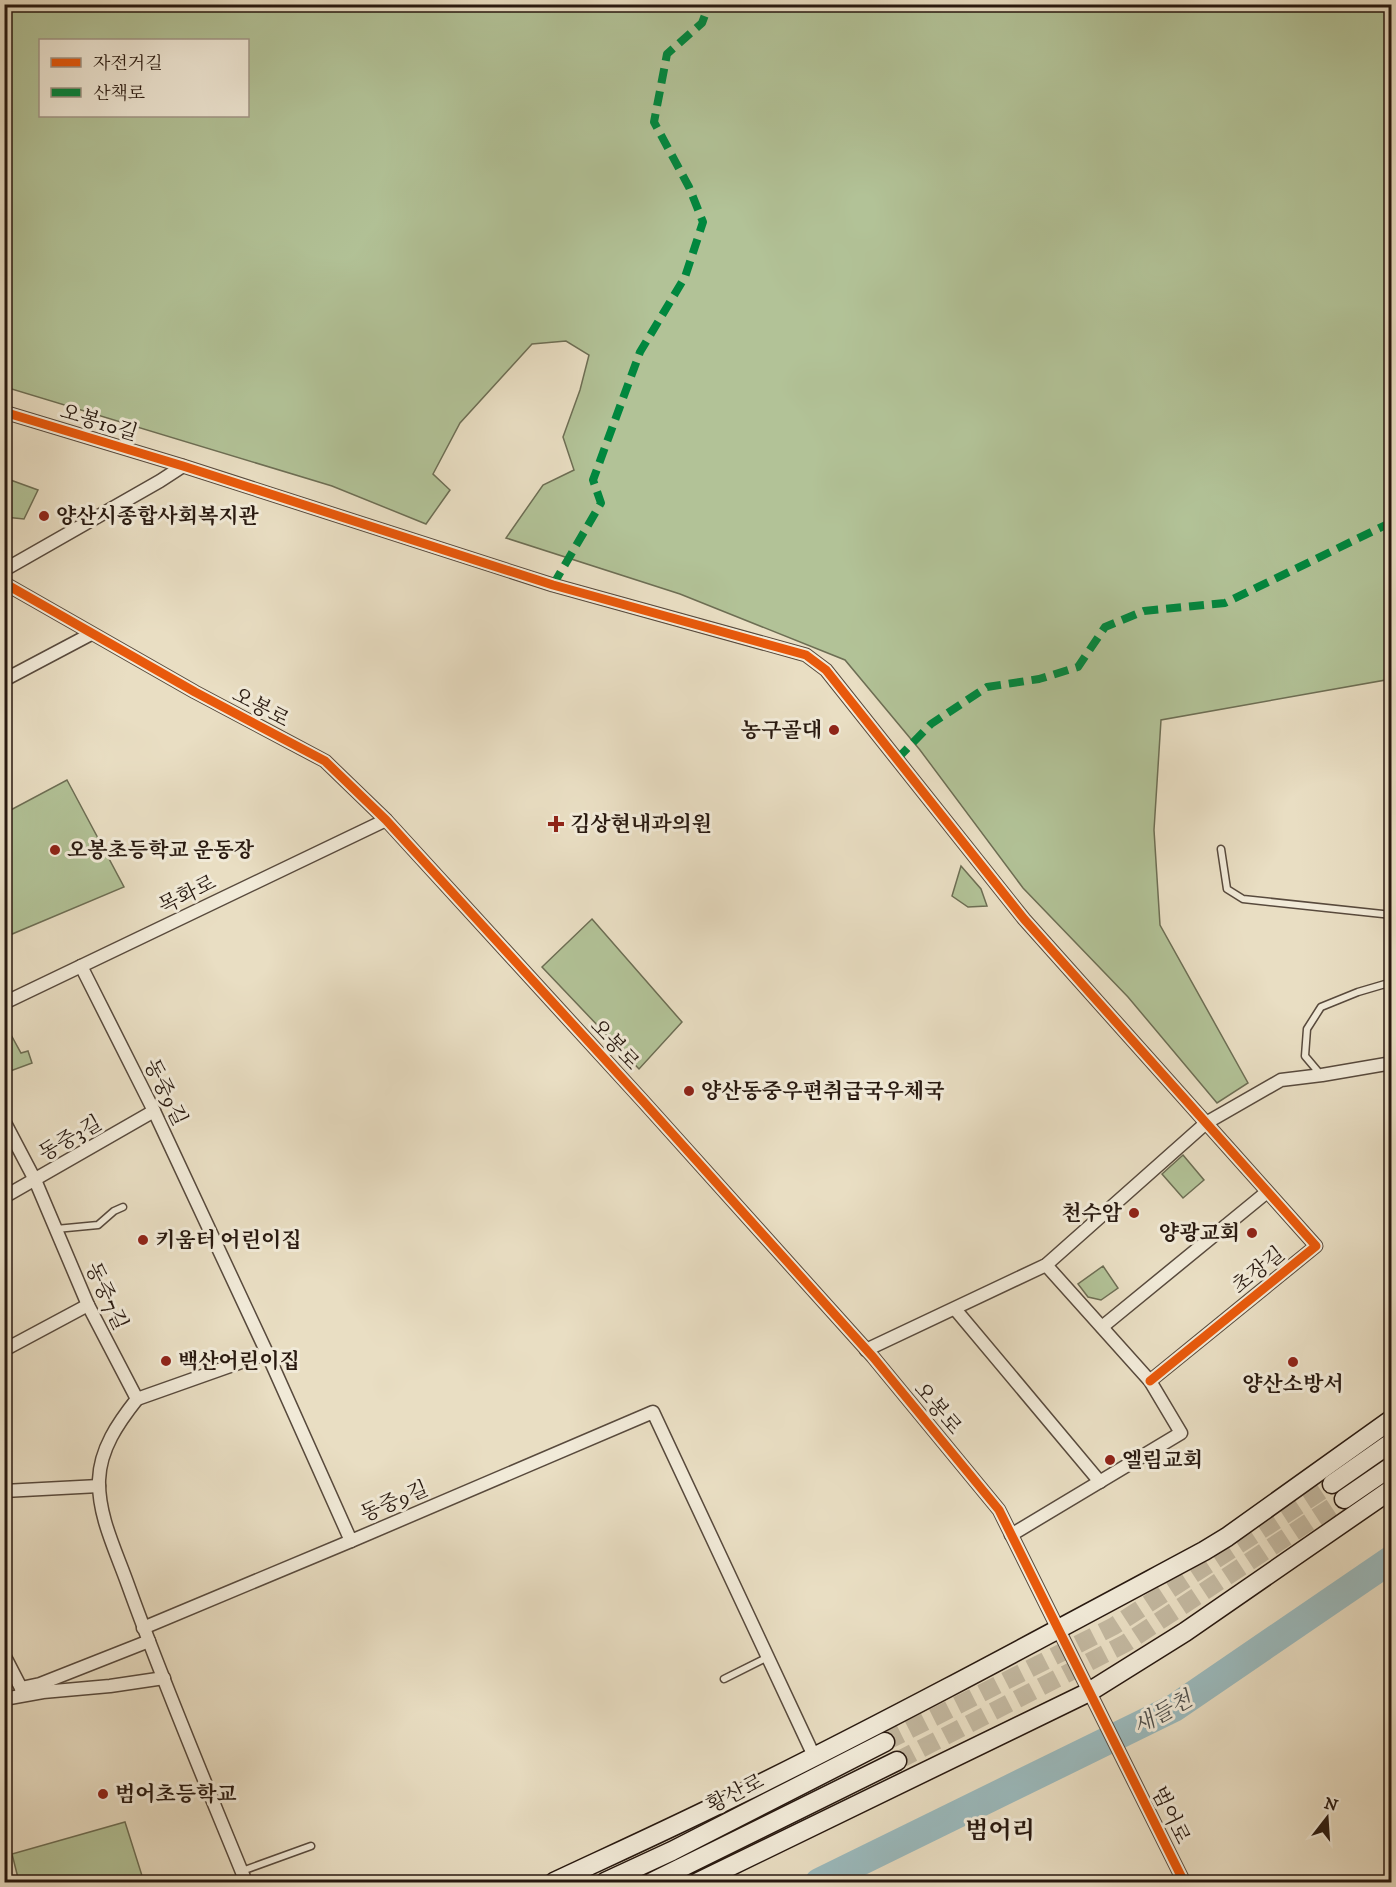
<svg xmlns="http://www.w3.org/2000/svg" width="1396" height="1887" viewBox="0 0 1396 1887" font-family="'IM FELL DW Pica','Noto Serif KR',serif">
  <style>
    .green { fill: #b2c297; stroke: #6d6e54; stroke-width: 1.5; fill-rule: evenodd }
    .lines { fill: none; stroke-linecap: round; stroke-linejoin: round }
    .river { stroke: #9bbabd; stroke-width: 28 }
    .secondary-tunnel { stroke: #c2b79f; stroke-width: 18; stroke-dasharray: 18 9; stroke-linecap: butt }
    .lane-casing { stroke: #584a3d; stroke-width: 9 }
    .street-casing { stroke: #584a3d; stroke-width: 15 }
    .secondary-casing { stroke: #281910; stroke-width: 21 }
    .lane { stroke: #f1ead8; stroke-width: 6 }
    .street { stroke: #f1ead8; stroke-width: 12 }
    .secondary { stroke: #f1ead8; stroke-width: 18 }
    .quiet { stroke: #00873e; stroke-width: 8; stroke-dasharray: 15 8; stroke-linecap: butt }
    .cycleway-casing { stroke: #f1ead8; stroke-width: 13 }
    .cycleway { stroke: #e8590c; stroke-width: 9 }
    .poi-dot { fill: #8f2418; stroke: #f1ead8; stroke-width: 2 }
    .labels { text-anchor: middle; stroke-width: 6; stroke-linejoin: round; paint-order: stroke }
    .street-label { font-size: 21px; fill: #281910; stroke: #f1ead8 }
    .poi-label { font-size: 21px; font-weight: bold; fill: #281910; stroke: #f1ead8; text-anchor: start }
    .water-label { font-size: 22px; font-style: italic; fill: #50514d; stroke: #f1ead8 }
    .quarter-label { font-size: 24px; font-weight: bold; fill: #281910; stroke: #f1ead8 }
  </style>
  <rect width="100%" height="100%" fill="#e9dec3"/>
  <filter id="stains"><feTurbulence type="fractalNoise" baseFrequency=".00333" numOctaves="4"/><feColorMatrix values="0 0 0 0 .2 0 0 0 0 .09 0 0 0 0 .02 0 0 0 .5 -.17"/></filter>
  <radialGradient id="worn" r=".72"><stop offset=".6" stop-color="#630" stop-opacity="0"/><stop offset="1" stop-color="#630" stop-opacity=".3"/></radialGradient>
  <g class="green">
    <path d="M4,5H1391V679L1161,720L1154,830L1160,925L1248,1083L1217,1103L1128,997L1023,888L920,750L845,660L680,594L506,538L543,485L574,470L563,437L580,390L589,355L566,341L532,344L460,423L433,474L450,490L426,524L332,486L5,387ZM248,40V116H40V40Z"/>
    <path d="M5,478L38,490L24,519L5,517Z"/>
    <path d="M67,780L124,887L5,937V813Z"/>
    <path d="M961,866L981,889L987,906L968,907L952,896Z"/>
    <path d="M592,919L682,1022L639,1069L542,967Z"/>
    <path d="M4,1022L21,1053L28,1051L32,1063L5,1073Z"/>
    <path d="M1183,1155L1204,1180L1183,1198L1162,1174Z"/>
    <path d="M1103,1266L1118,1288L1101,1300L1088,1297L1078,1284Z"/>
    <path d="M125,1822L144,1882H19L12,1854Z"/>
  </g>
  <g class="lines">
    <path class="river" d="M819,1882L1174,1708L1392,1559"/>
    <g class="secondary-tunnel">
      <path d="M885,1742L1114,1626L1332,1484"/>
      <path d="M897,1761L1126,1643L1344,1499"/>
    </g>
    <g class="lane-casing">
      <g id="lane">
        <path d="M1221,849L1227,889L1243,899L1392,915"/>
        <path d="M1321,1075L1305,1056L1307,1029L1321,1007L1358,992L1392,982"/>
        <path d="M56,1229L98,1225L114,1211L123,1207"/>
        <path d="M724,1679L768,1657"/>
        <path d="M242,1871L311,1846"/>
      </g>
    </g>
    <g class="street-casing">
      <g id="street">
        <path d="M4,412L183,466L553,585L806,655L826,670L1024,919L1316,1246L1150,1381"/>
        <path d="M4,570L160,481L183,466"/>
        <path d="M4,583L195,692L325,761L386,820L642,1100L873,1357L999,1510L1184,1882"/>
        <path d="M4,680L91,634"/>
        <path d="M81,966L154,1111L267,1353L351,1541L653,1412L814,1756"/>
        <path d="M4,1003L386,820"/>
        <path d="M4,1121L35,1180L88,1305L137,1399"/>
        <path d="M4,1197L154,1111"/>
        <path d="M955,1309L1100,1482"/>
        <path d="M1102,1327L1267,1192"/>
        <path d="M4,1350L88,1305"/>
        <path d="M866,1350L1046,1265L1206,1123L1281,1080L1322,1075L1392,1063"/>
        <path d="M137,1399C118,1423 100,1449 99,1480C98,1516 116,1551 128,1585C164,1685 206,1784 246,1882"/>
        <path d="M137,1399L267,1353"/>
        <path d="M4,1491L99,1486"/>
        <path d="M1011,1535L1181,1433L1150,1381L1046,1265"/>
        <path d="M143,1628L351,1541"/>
        <path d="M4,1655L21,1688L22,1695"/>
        <path d="M21,1688L40,1684L149,1641"/>
        <path d="M4,1699L43,1692L110,1686L164,1678"/>
      </g>
    </g>
    <g class="secondary-casing">
      <g id="secondary">
        <path d="M1332,1484L1392,1442"/>
        <path d="M1344,1499L1392,1466"/>
        <path d="M554,1882C616,1853 680,1824 742,1793C898,1716 1051,1633 1204,1551L1227,1537L1392,1419"/>
        <path d="M605,1882L672,1851L885,1742"/>
        <path d="M652,1882L897,1761"/>
        <path d="M698,1882L1089,1692L1185,1632L1392,1489"/>
      </g>
    </g>
    <use href="#lane" class="lane"/>
    <use href="#street" class="street"/>
    <use href="#secondary" class="secondary"/>
    <g class="quiet">
      <path d="M553,585L601,503L593,480L640,352L685,277L703,222L689,187L654,122L667,54L702,23L709,4"/>
      <path d="M897,759L931,724L987,687L1039,679L1078,667L1105,627L1144,611L1225,603L1392,522"/>
    </g>
    <g class="cycleway-casing">
      <g id="cycleway">
        <path d="M4,412L183,466L553,585L806,655L826,670L1024,919L1316,1246L1150,1381"/>
        <path d="M4,583L195,692L325,761L386,820L642,1100L873,1357L999,1510L1184,1882"/>
      </g>
    </g>
    <use href="#cycleway" class="cycleway"/>
  </g>
  <g class="poi-dot">
    <circle cx="44" cy="516" r="6"/>
    <circle cx="834" cy="730" r="6"/>
    <path d="M553 815h6v6h6v6h-6v6h-6v-6h-6v-6h6z"/>
    <circle cx="55" cy="850" r="6"/>
    <circle cx="689" cy="1091" r="6"/>
    <circle cx="1134" cy="1213" r="6"/>
    <circle cx="1252" cy="1233" r="6"/>
    <circle cx="143" cy="1240" r="6"/>
    <circle cx="166" cy="1361" r="6"/>
    <circle cx="1293" cy="1362" r="6"/>
    <circle cx="1110" cy="1460" r="6"/>
    <circle cx="103" cy="1794" r="6"/>
  </g>
  <g class="labels">
    <g class="street-label">
      <text transform="translate(99 422) rotate(17)" y="7">오봉10길</text>
      <text transform="translate(261 707) rotate(28)" y="7">오봉로</text>
      <text transform="translate(187 894) rotate(-26)" y="7">목화로</text>
      <text transform="translate(615 1044) rotate(47)" y="7">오봉로</text>
      <text transform="translate(166 1092) rotate(64)" y="7">동중9길</text>
      <text transform="translate(70 1138) rotate(-30)" y="7">동중3길</text>
      <text transform="translate(1258 1270) rotate(-39)" y="7">초장길</text>
      <text transform="translate(107 1296) rotate(65)" y="7">동중7길</text>
      <text transform="translate(938 1408) rotate(50)" y="7">오봉로</text>
      <text transform="translate(394 1501) rotate(-23)" y="7">동중9길</text>
      <text transform="translate(735 1793) rotate(-27)" y="7">황산로</text>
      <text transform="translate(1171 1815) rotate(64)" y="7">범어로</text>
    </g>
    <g class="poi-label">
      <text x="56" y="523">양산시종합사회복지관</text>
      <text x="822" y="737" text-anchor="end">농구골대</text>
      <text x="570" y="831">김상현내과의원</text>
      <text x="67" y="857">오봉초등학교 운동장</text>
      <text x="701" y="1098">양산동중우편취급국우체국</text>
      <text x="1122" y="1220" text-anchor="end">천수암</text>
      <text x="1240" y="1240" text-anchor="end">양광교회</text>
      <text x="155" y="1247">키움터 어린이집</text>
      <text x="178" y="1368">백산어린이집</text>
      <text x="1293" y="1391" text-anchor="middle">양산소방서</text>
      <text x="1122" y="1467">엘림교회</text>
      <text x="115" y="1801">범어초등학교</text>
    </g>
    <g class="water-label">
      <text transform="translate(1162 1712) rotate(-29)" y="8">새들천</text>
    </g>
    <g class="quarter-label">
      <text x="1000" y="1838">범어리</text>
    </g>
  </g>
  <rect width="1396" height="1887" fill="none" stroke="#e9dec3" stroke-width="24"/>
  <rect x="6" y="6" width="1384" height="1875" fill="none" stroke="#281910" stroke-width="3"/>
  <rect x="12" y="12" width="1372" height="1863" fill="none" stroke="#281910" stroke-width="1.5"/>
  <rect x="39" y="39" width="210" height="78" fill="#f1ead8" stroke="#a19688" stroke-width="1.5"/>
  <rect x="51" y="58" width="30" height="9" fill="#e8590c" stroke="#a19688" stroke-width="1.5"/>
  <text x="93" y="69" font-size="18" fill="#281910">자전거길</text>
  <rect x="51" y="88" width="30" height="9" fill="#00873e" stroke="#a19688" stroke-width="1.5"/>
  <text x="93" y="99" font-size="18" fill="#281910">산책로</text>
  <g transform="translate(1327 1818) rotate(17)" stroke="#f1ead8" stroke-width="4.5" paint-order="stroke">
  <path d="M0-4.5L10 22L0 15L-10 22Z" fill="#281910"/>
  <text y="-9" font-size="16" font-weight="bold" text-anchor="middle" fill="#281910">N</text>
  </g>
  <rect width="100%" height="100%" filter="url(#stains)"/>
  <rect width="100%" height="100%" fill="url(#worn)"/>
</svg>
